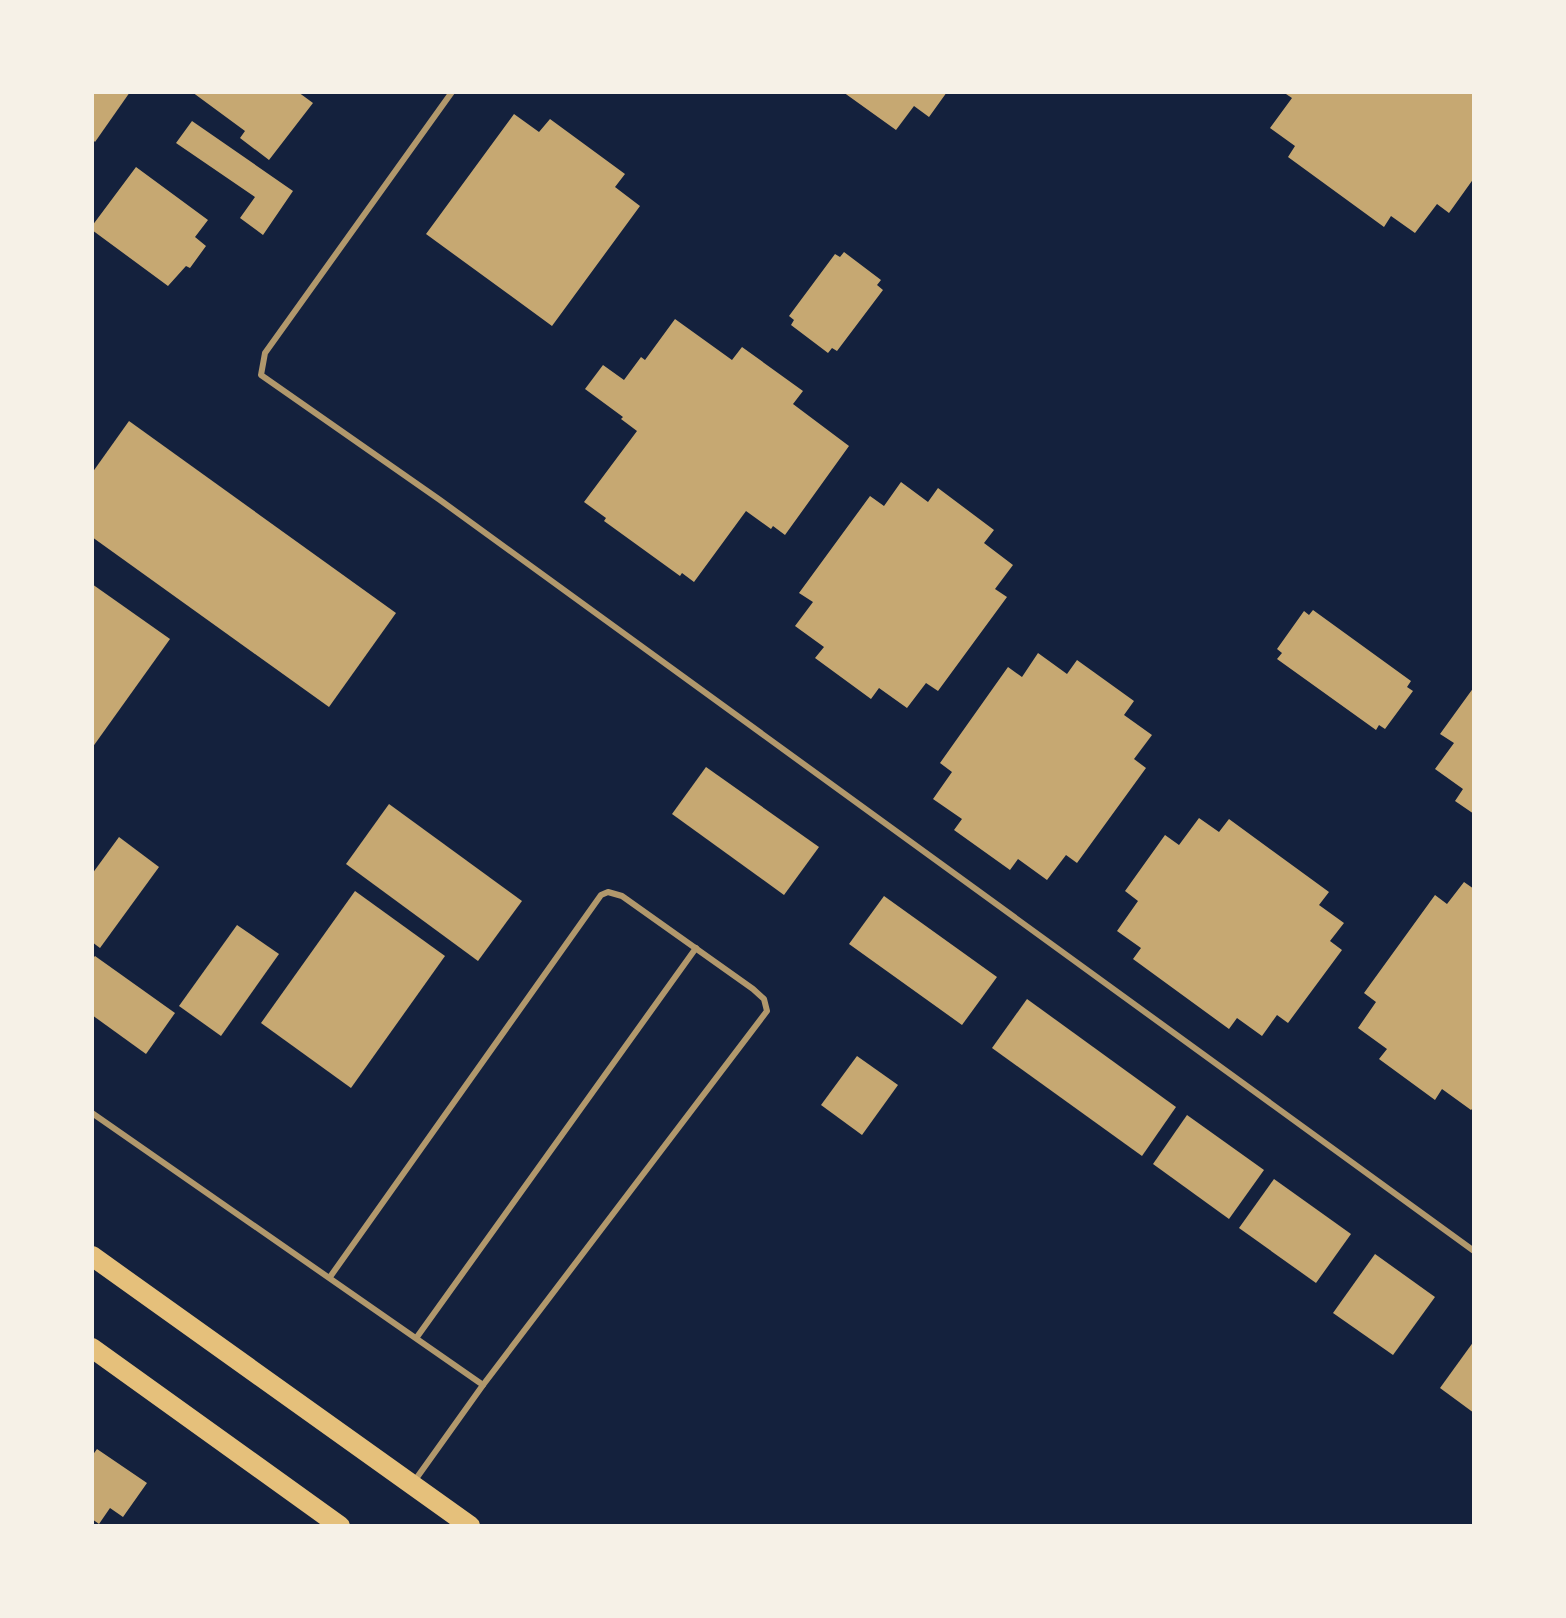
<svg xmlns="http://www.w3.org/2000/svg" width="1566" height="1618" viewBox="0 0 1566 1618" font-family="'IBM Plex Sans',sans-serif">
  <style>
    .building { fill: #c6a872 }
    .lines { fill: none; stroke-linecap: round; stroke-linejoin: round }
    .service { stroke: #b1986c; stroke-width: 6 }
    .primary { stroke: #e5c07b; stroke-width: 20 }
  </style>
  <rect width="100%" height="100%" fill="#14213d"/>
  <g class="building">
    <path d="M92,92H130L95,142L92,139Z"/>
    <path d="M192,92H298L313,103L269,160L240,138L245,131Z"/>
    <path d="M843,92H947L929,117L914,106L896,130Z"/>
    <path d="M1283,92H1474V178L1449,213L1437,204L1415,233L1391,216L1384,227L1288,157L1295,146L1270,128L1292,98Z"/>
    <path d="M514,114L539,132L550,119L625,174L615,187L640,206L552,326L426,234Z"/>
    <path d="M192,121L293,191L263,235L240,218L255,197L176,143Z"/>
    <path d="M136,167L208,220L195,237L206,246L190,268L186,266L168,286L92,230V226Z"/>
    <path d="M844,252L881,280L877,285L883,290L837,351L832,348L828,353L791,325L794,320L789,316L835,254L840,257Z"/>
    <path d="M675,319L732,360L742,347L803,391L793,404L849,446L785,535L773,526L771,529L746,511L694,582L682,573L680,576L604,521L606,518L584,502L637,431L621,419L623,417L585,389L603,365L624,380L641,357L645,360Z"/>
    <path d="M129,421L396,613L329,707L92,537V473Z"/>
    <path d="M901,482L928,502L938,488L994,530L984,543L1013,565L995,589L1007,597L938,691L926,683L907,708L879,688L871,699L815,658L824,647L795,626L813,602L799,593L870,496L884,506Z"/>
    <path d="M92,584L170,639L92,748Z"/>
    <path d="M1313,610L1411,681L1407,687L1413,691L1385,729L1379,725L1376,730L1277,659L1282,653L1277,649L1304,611L1309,615Z"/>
    <path d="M1038,653L1067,674L1077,660L1134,701L1124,715L1152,735L1134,759L1146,768L1077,863L1066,855L1047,880L1018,859L1010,870L954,830L962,819L933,799L952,772L940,763L1008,667L1022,677Z"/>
    <path d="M1474,687V814L1455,801L1463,789L1435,769L1454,743L1440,734Z"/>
    <path d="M706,767L819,847L784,895L672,814Z"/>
    <path d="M389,804L522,901L478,961L346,864Z"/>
    <path d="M1199,818L1219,832L1229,819L1329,892L1319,905L1344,923L1330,941L1342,950L1288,1023L1277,1015L1262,1036L1237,1018L1229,1029L1133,959L1141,948L1117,931L1138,901L1125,891L1165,835L1179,845Z"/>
    <path d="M119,837L159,867L100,948L92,942V874Z"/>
    <path d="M1464,882L1474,889V1107L1471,1110L1442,1089L1435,1100L1379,1059L1387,1049L1358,1028L1376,1002L1364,993L1435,895L1447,904Z"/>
    <path d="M355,891L445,956L351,1088L261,1023Z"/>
    <path d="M884,896L997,977L962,1025L849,944Z"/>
    <path d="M237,925L279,954L221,1036L179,1006Z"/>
    <path d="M95,956L175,1013L146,1054L92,1015V959Z"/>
    <path d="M1027,999L1176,1107L1142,1156L992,1048Z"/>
    <path d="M857,1056L898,1085L862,1135L821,1105Z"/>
    <path d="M1187,1115L1264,1170L1229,1219L1153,1164Z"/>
    <path d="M1274,1179L1351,1234L1316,1283L1239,1228Z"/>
    <path d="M1375,1254L1435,1297L1393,1355L1333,1313Z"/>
    <path d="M1474,1341V1413L1440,1388Z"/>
    <path d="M97,1449L147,1483L123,1517L110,1508L99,1524L92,1519V1456Z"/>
  </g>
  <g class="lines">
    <g class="service">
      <path d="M452,92L265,353L261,375L440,500L1474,1251"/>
      <path d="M92,1113L483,1385L413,1483"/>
      <path d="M330,1277L601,895L608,892L622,896L753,989L764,999L767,1011L483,1385"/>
      <path d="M417,1337L696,948"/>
    </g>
    <g class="primary">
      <path d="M92,1256L470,1526"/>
      <path d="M92,1348L340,1526"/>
    </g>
  </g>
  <rect width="1566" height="1618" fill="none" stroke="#f6f1e7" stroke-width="188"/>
</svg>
